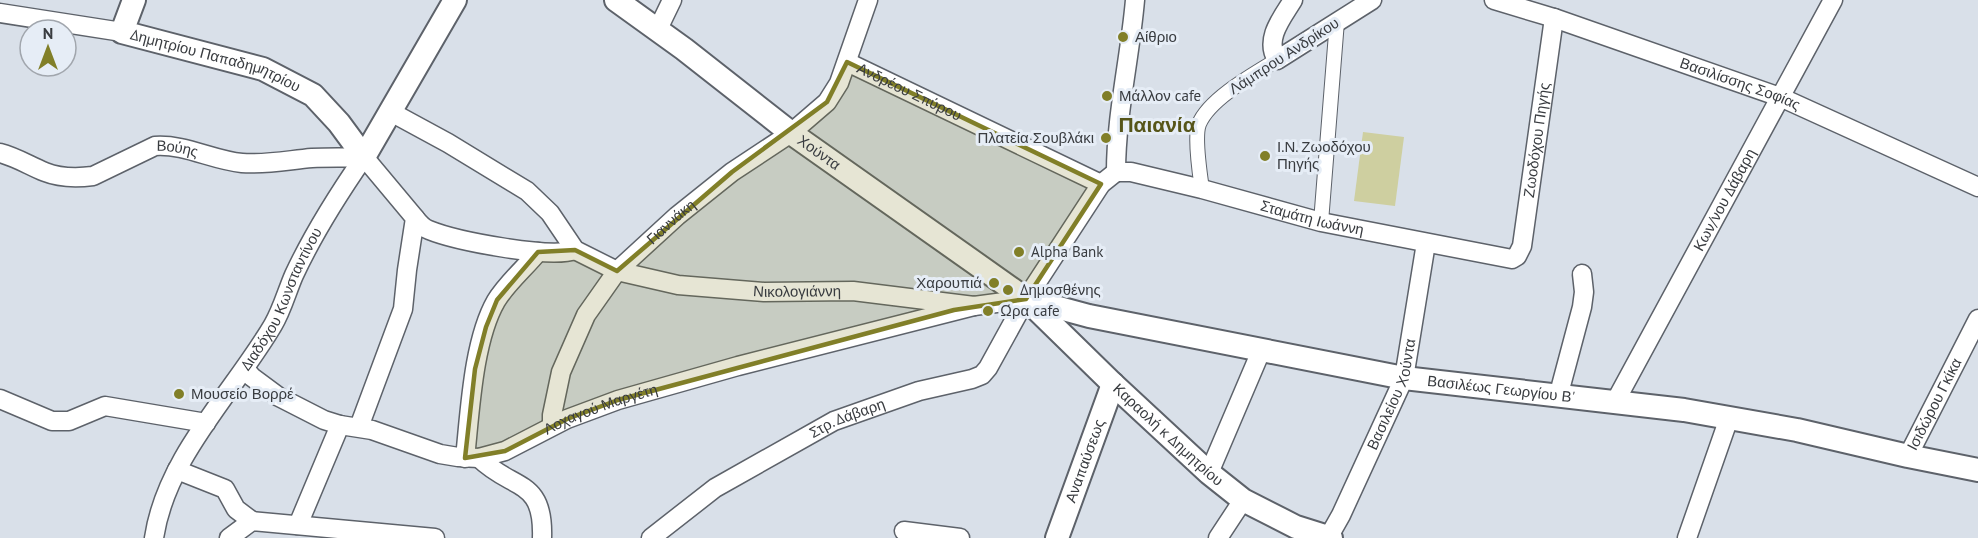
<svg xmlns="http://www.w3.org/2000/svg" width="1978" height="538" viewBox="0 0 1978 538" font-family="'PT Sans',sans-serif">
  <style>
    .green { fill: #cecfa0 }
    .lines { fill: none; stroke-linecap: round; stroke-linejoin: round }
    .pedestrian-casing { stroke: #5d626a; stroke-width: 16 }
    .minor-casing { stroke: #5d626a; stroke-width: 21 }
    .tertiary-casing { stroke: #5d626a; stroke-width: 26 }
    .pedestrian { stroke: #fff; stroke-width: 14 }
    .minor { stroke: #fff; stroke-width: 18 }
    .tertiary { stroke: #fff; stroke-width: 22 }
    .marked { fill: #817f28; fill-opacity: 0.2; stroke: #817f28; stroke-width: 4.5; stroke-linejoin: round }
    .poi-dot { fill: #817f28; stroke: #e6edf6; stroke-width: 2 }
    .labels { text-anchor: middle; stroke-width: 6; stroke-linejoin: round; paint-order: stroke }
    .poi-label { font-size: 15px; fill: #393c40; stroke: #e6edf6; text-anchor: start }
    .street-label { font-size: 15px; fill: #393c40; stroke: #e6edf6 }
    .district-label { font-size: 21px; font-weight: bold; fill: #565519; stroke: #e6edf6 }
  </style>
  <rect width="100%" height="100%" fill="#d9e0e9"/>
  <path class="green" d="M1363,132L1404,137L1395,206L1354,201Z"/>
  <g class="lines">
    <g class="pedestrian-casing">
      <g id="pedestrian">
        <path d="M1202,189C1200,175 1194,137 1199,124C1209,99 1254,74 1277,60"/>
        <path d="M1321,222L1337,21"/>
      </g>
    </g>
    <g class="minor-casing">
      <g id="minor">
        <path d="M1293,0C1282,18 1264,39 1277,60L1372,0"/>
        <path id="s1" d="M1494,0L1554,18L1780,97L1978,187"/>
        <path d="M0,13L122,32"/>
        <path d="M658,29L672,0"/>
        <path id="s2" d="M847,62L1101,184"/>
        <path id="s3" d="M389,111L448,143L527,191L550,213L575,250L617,271L678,285L764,292L853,291L974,306L1026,299"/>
        <path id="s4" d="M0,153C16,157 30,166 45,172C60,178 77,178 93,176L155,146C185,144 212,160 242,163C265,165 289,160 312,158C329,157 347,158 364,157"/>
        <path id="s5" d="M1116,172H1131L1202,189L1321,222L1512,259L1517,256L1522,246L1554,18"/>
        <path d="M1116,172C1116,115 1130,58 1135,0"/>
        <path d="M415,218C419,223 423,228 429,230C456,241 550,259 575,250"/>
        <path id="s6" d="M245,369L252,377L279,397L324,420L340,425L372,430L440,454L458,457L479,458L505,451L567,419L618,400L738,366L974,306"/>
        <path d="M1558,397L1582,307L1584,292L1582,274"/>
        <path d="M0,399L52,421H69L105,406L206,423"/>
        <path id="s7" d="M1615,402L1833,0"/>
        <path id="s8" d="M552,425V415L561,372L586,315L617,271L677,216L732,172L791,133L827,102L839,83L868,0"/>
        <path d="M359,427L403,309L407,270L415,218L364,157"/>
        <path id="s9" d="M1908,456L1978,319"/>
        <path d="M465,458C470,412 473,341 496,301C507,283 525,268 538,252"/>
        <path d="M479,458C513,491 544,478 542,538"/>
        <path d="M177,470L225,489L236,509L252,521"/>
        <path d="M1209,473L1261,351"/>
        <path d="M298,525L340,425"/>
        <path d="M904,531L960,538"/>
        <path id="s10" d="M154,538C166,457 233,393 273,325C282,310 287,291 294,275C314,232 337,196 364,157"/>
        <path d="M229,538L252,521L435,538"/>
        <path id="s11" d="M651,538L715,488L834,421L919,391L972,379L982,375L988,368L1026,299L1101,184L1116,172"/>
        <path d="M1218,538L1243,500"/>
        <path id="s12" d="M1328,538L1341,515L1404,378L1426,243"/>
        <path d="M1687,538L1729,418"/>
      </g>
    </g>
    <g class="tertiary-casing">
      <g id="tertiary">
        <path id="s13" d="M134,0L122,32L263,69L313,95L339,123L364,157L455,0"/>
        <path id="s14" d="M616,0L684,49L791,133L1026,299L1113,384L1209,473L1243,500L1296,527L1331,538"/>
        <path id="s15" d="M1026,299L1089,316L1404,378L1684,410L1797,430L1908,456L1978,470"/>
        <path id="s16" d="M1057,538L1113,384"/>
      </g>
    </g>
    <use href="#pedestrian" class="pedestrian"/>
    <use href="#minor" class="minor"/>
    <use href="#tertiary" class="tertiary"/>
  </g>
  <path class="marked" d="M847,62L1101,184L1026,299L954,310L618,400L567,419L505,451L465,458L475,369L486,327L497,300L538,252L575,250L617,271L732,172L827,102Z"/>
  <g class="poi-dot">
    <circle cx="1123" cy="37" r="6"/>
    <circle cx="1107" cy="96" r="6"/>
    <circle cx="1106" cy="138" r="6"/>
    <circle cx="1265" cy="156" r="6"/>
    <circle cx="1019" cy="252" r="6"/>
    <circle cx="994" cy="283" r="6"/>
    <circle cx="1008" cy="290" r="6"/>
    <circle cx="988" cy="311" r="6"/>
    <circle cx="179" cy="394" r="6"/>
  </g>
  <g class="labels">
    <g class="poi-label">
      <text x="1135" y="42">Αίθριο</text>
      <text x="1119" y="101">Μάλλον cafe</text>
      <text x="1094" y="143" text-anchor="end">Πλατεία Σουβλάκι</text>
      <text x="1277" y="152">Ι.Ν. Ζωοδόχου<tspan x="1277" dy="17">Πηγής</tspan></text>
      <text x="1031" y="257">Alpha Bank</text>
      <text x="982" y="288" text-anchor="end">Χαρουπιά</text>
      <text x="1020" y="295">Δημοσθένης</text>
      <text x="1000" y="316">Ώρα cafe</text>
      <text x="191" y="399">Μουσείο Βορρέ</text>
    </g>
    <g class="street-label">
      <text transform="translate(1284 56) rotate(-33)" y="5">Λάμπρου Ανδρίκου</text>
      <text dy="5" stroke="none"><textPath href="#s13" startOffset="132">Δημητρίου Παπαδημητρίου</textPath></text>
      <text dy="5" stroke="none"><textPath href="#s1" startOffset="260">Βασιλίσσης Σοφίας</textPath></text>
      <text dy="5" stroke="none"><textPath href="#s2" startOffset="69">Ανδρέου Σπύρου</textPath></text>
      <text dy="5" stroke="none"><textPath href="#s5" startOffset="530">Ζωοδόχου Πηγής</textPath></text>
      <text dy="5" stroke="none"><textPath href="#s4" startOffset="189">Βούης</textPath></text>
      <text dy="5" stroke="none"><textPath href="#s14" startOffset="254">Χούντα</textPath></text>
      <text dy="5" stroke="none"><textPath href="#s7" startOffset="230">Κων/νου Δάβαρη</textPath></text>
      <text dy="5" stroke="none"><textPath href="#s5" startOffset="202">Σταμάτη Ιωάννη</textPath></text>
      <text dy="5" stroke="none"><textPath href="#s8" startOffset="243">Γιαννάκη</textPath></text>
      <text dy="5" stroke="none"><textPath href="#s3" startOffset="465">Νικολογιάννη</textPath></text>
      <text dy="5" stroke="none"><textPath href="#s10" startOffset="273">Διαδόχου Κωνσταντίνου</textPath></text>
      <text dy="5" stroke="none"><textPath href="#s15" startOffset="484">Βασιλέως Γεωργίου Β'</textPath></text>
      <text dy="5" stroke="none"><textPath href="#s12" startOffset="158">Βασιλείου Χούντα</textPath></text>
      <text dy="5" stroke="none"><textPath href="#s9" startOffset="58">Ισιδώρου Γκίκα</textPath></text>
      <text dy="5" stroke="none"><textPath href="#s6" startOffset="387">Λοχαγού Μαργέτη</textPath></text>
      <text dy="5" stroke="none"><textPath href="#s11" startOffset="231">Στρ. Δάβαρη</textPath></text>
      <text dy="5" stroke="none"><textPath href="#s14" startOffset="704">Καραολή κ Δημητρίου</textPath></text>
      <text dy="5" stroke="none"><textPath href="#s16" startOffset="82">Αναπαύσεως</textPath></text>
    </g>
    <g class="district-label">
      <text x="1157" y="132">Παιανία</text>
    </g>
  </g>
  <g transform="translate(48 48)"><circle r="28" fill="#e6edf6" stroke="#a1a6ad" stroke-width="1.5"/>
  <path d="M0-4.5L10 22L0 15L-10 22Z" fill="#817f28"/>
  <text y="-9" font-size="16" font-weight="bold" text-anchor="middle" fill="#393c40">N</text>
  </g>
</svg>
